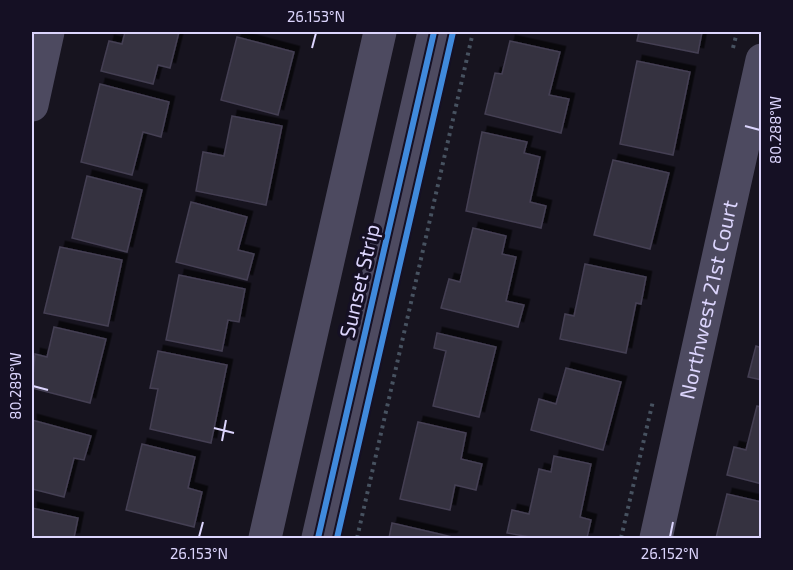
<svg xmlns="http://www.w3.org/2000/svg" width="793" height="570" viewBox="0 0 793 570" font-family="'Exo 2',sans-serif">
  <style>
    .building { fill: #363241; stroke: #443f53; stroke-width: 1.5; filter: url(#shadow) }
    .lines { fill: none; stroke-linecap: round; stroke-linejoin: round }
    .path { stroke: #475260; stroke-width: 4; stroke-dasharray: 3 4.5; stroke-linecap: butt }
    .minor { stroke: #4d4a60; stroke-width: 33 }
    .cycleway-casing { stroke: #151024; stroke-width: 10 }
    .cycleway { stroke: #408adc; stroke-width: 6 }
    .ticks { fill: none; stroke: #dcd5fd; stroke-width: 2 }
    .labels { text-anchor: middle; stroke-width: 6; stroke-linejoin: round; paint-order: stroke }
    .street-label { font-size: 21px; fill: #dcd5fd; stroke: #151024 }
    .neatline { fill: none; stroke: #dcd5fd; stroke-width: 2 }
    .ticks-label { font-size: 15px; text-anchor: middle; fill: #dcd5fd }
  </style>
  <defs>
    <filter id="shadow"><feDropShadow dx="5.5" dy="-5.5" stdDeviation="0" flood-color="#0009"/></filter>
  </defs>
  <rect width="100%" height="100%" fill="#17141f"/>
  <g class="building">
    <path d="M125,32H179L170,68L158,65L153,84L101,71L109,41L122,44Z"/>
    <path d="M639,32H702L698,53L637,41Z"/>
    <path d="M237,37L294,52L278,115L221,100Z"/>
    <path d="M510,41L560,52L549,95L569,99L561,133L485,114L495,73L502,74Z"/>
    <path d="M637,61L690,72L673,155L620,144Z"/>
    <path d="M100,84L169,102L161,137L143,132L132,175L81,162Z"/>
    <path d="M232,116L282,126L266,205L196,191L203,152L224,156Z"/>
    <path d="M482,132L527,142L524,153L540,157L530,202L546,206L541,228L466,211Z"/>
    <path d="M613,160L669,173L650,249L594,235Z"/>
    <path d="M87,176L142,190L127,252L72,238Z"/>
    <path d="M191,202L247,217L238,250L254,254L247,280L176,262Z"/>
    <path d="M473,228L506,236L502,254L516,257L506,301L524,305L518,327L441,308L449,279L460,282Z"/>
    <path d="M60,247L122,260L108,326L44,313Z"/>
    <path d="M585,264L646,277L641,304L636,303L626,353L560,339L565,314L574,316Z"/>
    <path d="M179,275L245,289L239,322L228,320L222,351L166,340Z"/>
    <path d="M54,327L106,339L90,403L32,388L35,354L47,357Z"/>
    <path d="M437,333L496,347L479,417L433,406L446,351L434,348Z"/>
    <path d="M756,346L762,348V380L748,377Z"/>
    <path d="M158,351L227,365L211,443L150,429L158,389L150,388Z"/>
    <path d="M566,368L621,382L603,450L531,430L539,399L556,404Z"/>
    <path d="M757,406L762,407V484L727,475L734,447L746,450Z"/>
    <path d="M32,420L91,436L84,460L74,458L64,497L32,489Z"/>
    <path d="M418,422L466,433L461,459L482,464L476,490L455,485L450,510L400,499Z"/>
    <path d="M142,444L195,457L188,488L202,492L194,527L126,510Z"/>
    <path d="M554,456L591,464L580,517L591,520L587,538H535L507,533L512,510L529,514L539,469L551,472Z"/>
    <path d="M727,494L762,502V538H716Z"/>
    <path d="M32,508L78,518L74,538H32Z"/>
    <path d="M392,523L452,537L451,538H389Z"/>
  </g>
  <g class="lines">
    <g class="path">
      <path d="M733,48L737,32"/>
      <path d="M357,538L473,32"/>
      <path d="M621,538L653,401"/>
    </g>
    <g class="minor">
      <path d="M32,105L48,32"/>
      <path d="M265,538L380,32"/>
      <path d="M318,538L434,32"/>
      <path id="s1" d="M656,538L762,60"/>
    </g>
    <g class="cycleway-casing">
      <g id="cycleway">
        <path d="M318,538L434,32"/>
        <path d="M337,538L453,32"/>
      </g>
    </g>
    <use href="#cycleway" class="cycleway"/>
  </g>
  <path class="ticks" d="M312,48L316,33M745,126L760,130M33,386L48,390M214,428L234,433M222,441L226,420M199,537L203,522M670,537L673,522"/>
  <g class="labels">
    <g class="street-label">
      <text transform="translate(360 281) rotate(-77)" y="7">Sunset Strip</text>
      <text dy="7" stroke="none"><textPath href="#s1" startOffset="244">Northwest 21st Court</textPath></text>
    </g>
  </g>
  <rect width="793" height="570" fill="none" stroke="#151024" stroke-width="66"/>
  <rect x="33" y="33" width="727" height="504" class="neatline"/>
  <g class="ticks-label">
    <text x="316" y="22">26.153°N</text>
    <text transform="translate(776 130) rotate(-90)" y="5">80.288°W</text>
    <text transform="translate(16 386) rotate(-90)" y="5">80.289°W</text>
    <text x="199" y="559">26.153°N</text>
    <text x="670" y="559">26.152°N</text>
  </g>
</svg>
